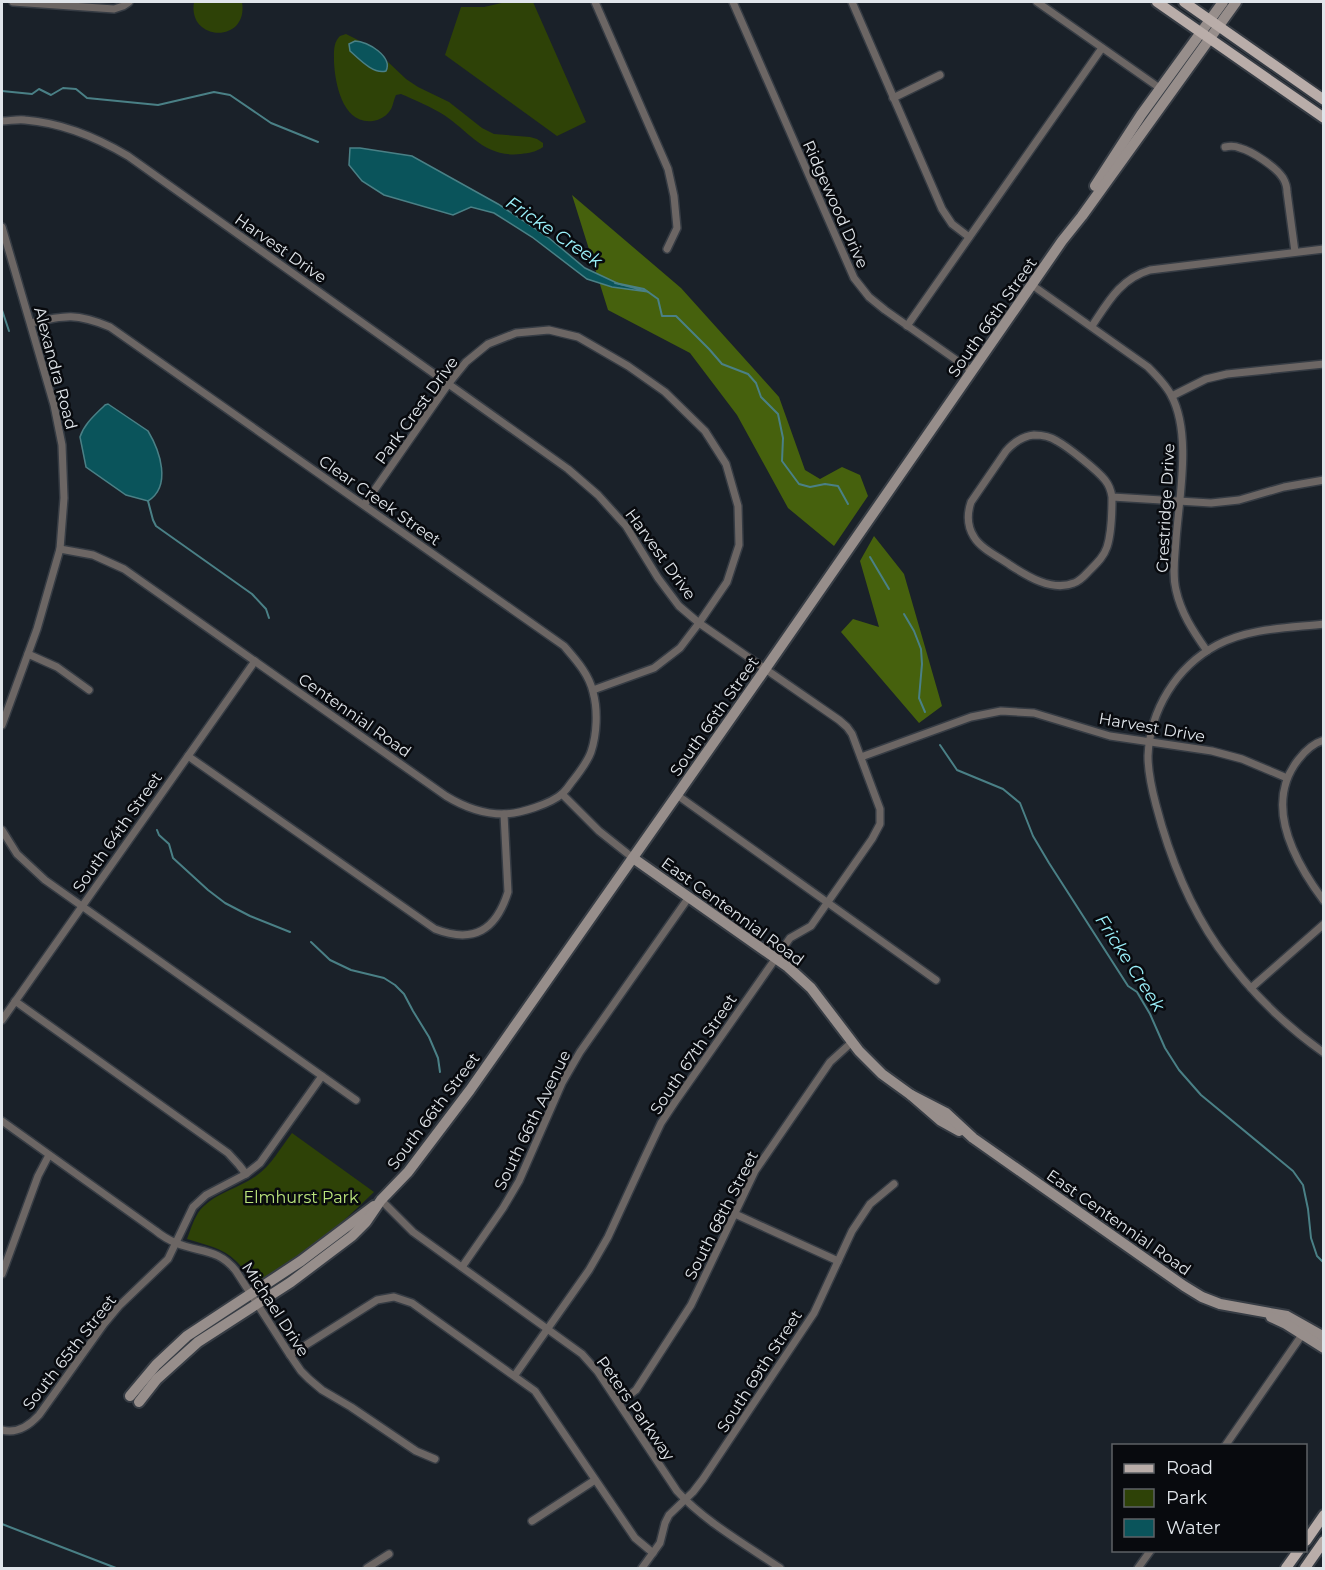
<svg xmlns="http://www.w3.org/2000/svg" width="1325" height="1570" viewBox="0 0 1325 1570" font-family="Montserrat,sans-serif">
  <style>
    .green { fill: #2e4207 }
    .forest { fill: #46610d }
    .water { fill: #0a545b; stroke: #4a8086; stroke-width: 1.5 }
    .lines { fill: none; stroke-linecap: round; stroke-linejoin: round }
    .stream { stroke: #4a8086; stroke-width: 2 }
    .street-casing { stroke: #363c44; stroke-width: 10 }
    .secondary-casing { stroke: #363c44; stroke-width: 14 }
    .primary-casing { stroke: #363c44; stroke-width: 14 }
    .street { stroke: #6c6664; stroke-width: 7 }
    .secondary { stroke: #978e8b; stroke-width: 10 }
    .primary { stroke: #b9ada9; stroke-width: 10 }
    .labels { text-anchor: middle; stroke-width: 5; stroke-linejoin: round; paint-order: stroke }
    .street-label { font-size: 16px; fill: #e0e5ea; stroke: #080a0e }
    .park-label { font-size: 16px; fill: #bbe57c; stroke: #080a0e }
    .water-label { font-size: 18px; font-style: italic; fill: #9bf1fb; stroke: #080a0e }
  </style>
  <rect width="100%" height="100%" fill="#1a2129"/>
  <g class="green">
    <path d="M194,2H242C249,44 187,42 194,2Z"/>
    <path d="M506,2H533L586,122L557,136L445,55L461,7H484Z"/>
    <path d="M346,34L360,41H355L386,71L388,68L387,61L406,79L418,87L449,102L482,128L494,134L530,137L537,139L543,143V147C536,152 529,153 521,154C484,158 470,132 444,115C433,108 413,99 401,94L396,95C393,101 393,108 389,112C385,117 379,120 373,121C343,125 335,84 334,62C334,52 333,43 340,36Z"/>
    <path d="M292,1133L374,1192C339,1226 300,1262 255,1283C247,1276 243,1267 236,1261C222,1247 205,1245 187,1239C190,1231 193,1221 198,1213C211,1194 238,1189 256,1176C271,1166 281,1147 292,1133Z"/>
  </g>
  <g class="forest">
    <path d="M572,195L681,288L779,397L805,470L820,479L842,467L860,475L868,496L834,546L788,508L737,415L690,353L608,310Z"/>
    <path d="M874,536L904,574L942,706L919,723L841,632L853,619L879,627L860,561Z"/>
  </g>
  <g class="water">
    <path d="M355,41C368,41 393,57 386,71C374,75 359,59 350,51L349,44Z"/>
    <path d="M350,148H360L412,156L498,204L549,238L585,268L619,284L649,292L612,287L587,279L532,237L494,213L471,207L453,215L384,195L362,181L349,165Z"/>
    <path d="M108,404L148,431C160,451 172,486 148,501L126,495L86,467L80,437C84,424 95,415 105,405Z"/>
  </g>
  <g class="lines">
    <g class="stream">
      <path d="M2,91L32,94L39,89L51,95L63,88L76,89L87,98L158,105L214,92L230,95L271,123L318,142"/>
      <path d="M615,283L644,289L658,299L662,316H676L709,349L722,364L748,374L756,383L761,397L778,414L783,438L782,461L799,484L810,487L825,484L838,486L848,504"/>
      <path d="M2,310L9,331"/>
      <path d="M148,501L153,520L156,526L252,594L266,609L269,618"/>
      <path d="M870,557L889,589"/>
      <path d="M904,614L914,631L921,649L922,664L919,698L925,712"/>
      <path d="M940,745L957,770L1003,789L1020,803L1033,836L1049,863L1128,986L1137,992L1150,1014L1165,1048L1179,1070L1201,1095L1293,1171L1303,1185L1308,1209L1311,1238L1317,1256L1324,1263"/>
      <path d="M157,830L159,835L169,844L173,858L208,890L225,903L250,916L290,932"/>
      <path d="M311,942L330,960L351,970L384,978L395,985L404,994L413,1011L429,1037L438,1058L440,1072"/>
      <path d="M2,1524L116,1568"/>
    </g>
    <g class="street-casing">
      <g id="street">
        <path d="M13,2L114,9L123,6L129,2"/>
        <path d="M595,2L668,169L674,196L677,228L667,249"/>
        <path d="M733,2L854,278L869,297L885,310L972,371"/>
        <path d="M852,2L942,209L952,224L969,237"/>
        <path d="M1037,2L1161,89"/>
        <path d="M893,98L940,75"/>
        <path d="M2,121C9,121 18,119 25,120C63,123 96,137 128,156L568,469L598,495L626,526L658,578L679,606L699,623L839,720L847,727L852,734L880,809V824L872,839L811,926L790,938L675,1102L661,1123L644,1159L608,1237L589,1270L515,1375"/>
        <path d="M1225,147C1230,146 1235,146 1240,148C1252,151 1276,167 1283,178C1286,183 1287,187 1287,192L1295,252"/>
        <path d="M2,227L54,405L62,445L64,498L60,549L37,629L2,725"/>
        <path d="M1032,285L1148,367C1157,376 1166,385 1171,395C1192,433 1179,498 1176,540C1175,557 1172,574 1176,590C1181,613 1193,631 1207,651"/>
        <path d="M31,323C65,315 77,313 110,327L564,646C576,660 589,674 593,692C598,710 597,734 591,752C587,763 579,773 571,783C569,786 566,790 563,793C551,804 519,814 503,814C482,814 464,807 446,796L124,569L93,555L60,549"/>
        <path d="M907,326L1102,48"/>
        <path d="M1092,326C1108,302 1120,279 1150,270L1324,249"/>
        <path d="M1172,396L1206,379L1227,374L1324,364"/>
        <path d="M1112,497C1112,512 1112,532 1107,547C1104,556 1098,562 1091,569C1086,574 1081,581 1074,583C1052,592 1027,576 1010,565C999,557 981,549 974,537C967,526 967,514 971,502L1006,451C1014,442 1023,436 1034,435C1042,435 1051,437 1057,441C1068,447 1097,470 1105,480C1109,485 1111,490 1112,497L1211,503L1239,500L1284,487L1324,480"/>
        <path d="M364,505L449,383L466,362L488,344L516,333L549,330L578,337L628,366L665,392L705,431L726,464L738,506L739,545L727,582L699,623L680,648L654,668L593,690"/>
        <path d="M1324,624C1288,628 1249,628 1217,645C1176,667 1150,710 1148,756C1148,772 1152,790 1156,805C1169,855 1188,904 1218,947C1247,988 1283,1024 1324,1053"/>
        <path d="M28,654L57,667L89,690"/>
        <path d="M1324,740C1314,743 1304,752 1298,760C1263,805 1294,861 1324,901"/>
        <path d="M188,756L435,929C474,944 496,930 508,892L504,814"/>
        <path d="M861,757L971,717L1001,711L1034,713L1110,736L1212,751L1242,759L1287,778"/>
        <path d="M562,794L599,831L633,858"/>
        <path d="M677,795L936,980"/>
        <path d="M2,830L17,854L45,880L356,1100"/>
        <path d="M1251,988L1324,924"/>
        <path d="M15,1001L228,1153L239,1165L246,1174"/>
        <path d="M2,1020L255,661"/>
        <path d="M2,1121L156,1231C162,1236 169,1240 176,1243C200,1253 218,1248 236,1271L290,1355L301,1371L309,1379L322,1390L351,1407L416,1451L435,1459"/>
        <path d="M381,1200L413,1232L582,1354L598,1372L677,1491C704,1521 746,1545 780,1568"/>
        <path d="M735,1214L838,1261"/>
        <path d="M462,1267L503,1208L519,1181L562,1083L580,1052L689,897"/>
        <path d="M2,1274L38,1176L49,1155"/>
        <path d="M290,1355L377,1300L394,1297L412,1303L535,1391L635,1538L653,1553"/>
        <path d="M619,1403L636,1390L691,1305L755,1171L830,1062L852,1042"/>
        <path d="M2,1430C17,1434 29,1426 39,1415L104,1324L119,1306L168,1259L193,1207L206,1195L246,1174L260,1163L322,1076"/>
        <path d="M1225,1446L1304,1332"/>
        <path d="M532,1521L595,1480"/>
        <path d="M367,1568L389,1554"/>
        <path d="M642,1568L660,1543L665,1523L669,1515L693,1492L703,1479L814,1313L852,1231L870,1204L894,1184"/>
        <path d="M1138,1568L1151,1550"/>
      </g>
    </g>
    <g class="secondary-casing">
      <g id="secondary">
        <path d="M1095,186L1141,115L1223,2"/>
        <path d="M633,858L788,967L811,988L859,1051L882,1074L911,1095L941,1121L959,1131"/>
        <path d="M911,1095L946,1113L973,1138L1184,1286L1202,1297L1220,1304L1287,1316L1324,1337"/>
        <path d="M1271,1317L1286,1324L1324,1348"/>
        <path d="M130,1396L156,1365L187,1336L301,1261L374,1206"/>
        <path d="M139,1402L157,1379L198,1342L291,1282L352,1236L366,1222L381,1200L408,1172L470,1090L766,668L1062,241L1082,216L1236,2"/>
      </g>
    </g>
    <g class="primary-casing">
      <g id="primary">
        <path d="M1157,2L1324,118"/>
        <path d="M1184,2L1324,100"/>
        <path d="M1306,1541L1324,1515"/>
        <path d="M1286,1568L1299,1550"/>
        <path d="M1305,1568L1324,1541"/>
      </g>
    </g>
    <use href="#street" class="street"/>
    <use href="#secondary" class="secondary"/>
    <use href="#primary" class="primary"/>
  </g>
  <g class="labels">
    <g class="street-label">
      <text transform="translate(836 204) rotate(66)" y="6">Ridgewood Drive</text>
      <text transform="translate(281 248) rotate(35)" y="6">Harvest Drive</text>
      <text transform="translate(992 317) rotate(-55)" y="6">South 66th Street</text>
      <text transform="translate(56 368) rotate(75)" y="6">Alexandra Road</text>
      <text transform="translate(416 410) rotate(-54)" y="6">Park Crest Drive</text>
      <text transform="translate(380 500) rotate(35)" y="6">Clear Creek Street</text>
      <text transform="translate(1165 508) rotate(-87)" y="6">Crestridge Drive</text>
      <text transform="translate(661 554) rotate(54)" y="6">Harvest Drive</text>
      <text transform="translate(355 715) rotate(35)" y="6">Centennial Road</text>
      <text transform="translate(714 716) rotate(-55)" y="6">South 66th Street</text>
      <text transform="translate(1152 727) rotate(10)" y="6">Harvest Drive</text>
      <text transform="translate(117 832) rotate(-55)" y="6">South 64th Street</text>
      <text transform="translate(733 911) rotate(36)" y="6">East Centennial Road</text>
      <text transform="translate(693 1054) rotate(-56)" y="6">South 67th Street</text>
      <text transform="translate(433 1111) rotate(-53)" y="6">South 66th Street</text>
      <text transform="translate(532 1120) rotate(-64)" y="6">South 66th Avenue</text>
      <text transform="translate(721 1215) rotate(-63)" y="6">South 68th Street</text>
      <text transform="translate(1119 1222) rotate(35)" y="6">East Centennial Road</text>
      <text transform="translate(276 1309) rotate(57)" y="6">Michael Drive</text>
      <text transform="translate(69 1352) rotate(-52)" y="6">South 65th Street</text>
      <text transform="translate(759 1371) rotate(-57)" y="6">South 69th Street</text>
      <text transform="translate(636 1408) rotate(55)" y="6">Peters Parkway</text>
    </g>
    <g class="park-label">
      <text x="301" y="1203">Elmhurst Park</text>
    </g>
    <g class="water-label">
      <text transform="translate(554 232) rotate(34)" y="6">Fricke Creek</text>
      <text transform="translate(1130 963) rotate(57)" y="6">Fricke Creek</text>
    </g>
  </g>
  <rect width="1325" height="1570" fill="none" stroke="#e0e5ea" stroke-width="6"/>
  <rect x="1112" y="1444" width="195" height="108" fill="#080a0e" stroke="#5e6266" stroke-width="1.5"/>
  <rect x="1124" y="1464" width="30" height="9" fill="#b9ada9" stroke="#5e6266" stroke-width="1.5"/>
  <text x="1166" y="1474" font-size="18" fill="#e0e5ea">Road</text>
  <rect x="1124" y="1489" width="30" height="18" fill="#2e4207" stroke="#5e6266" stroke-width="1.5"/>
  <text x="1166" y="1504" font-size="18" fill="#e0e5ea">Park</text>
  <rect x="1124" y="1519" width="30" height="18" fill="#0a545b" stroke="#5e6266" stroke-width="1.5"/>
  <text x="1166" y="1534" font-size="18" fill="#e0e5ea">Water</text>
</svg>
